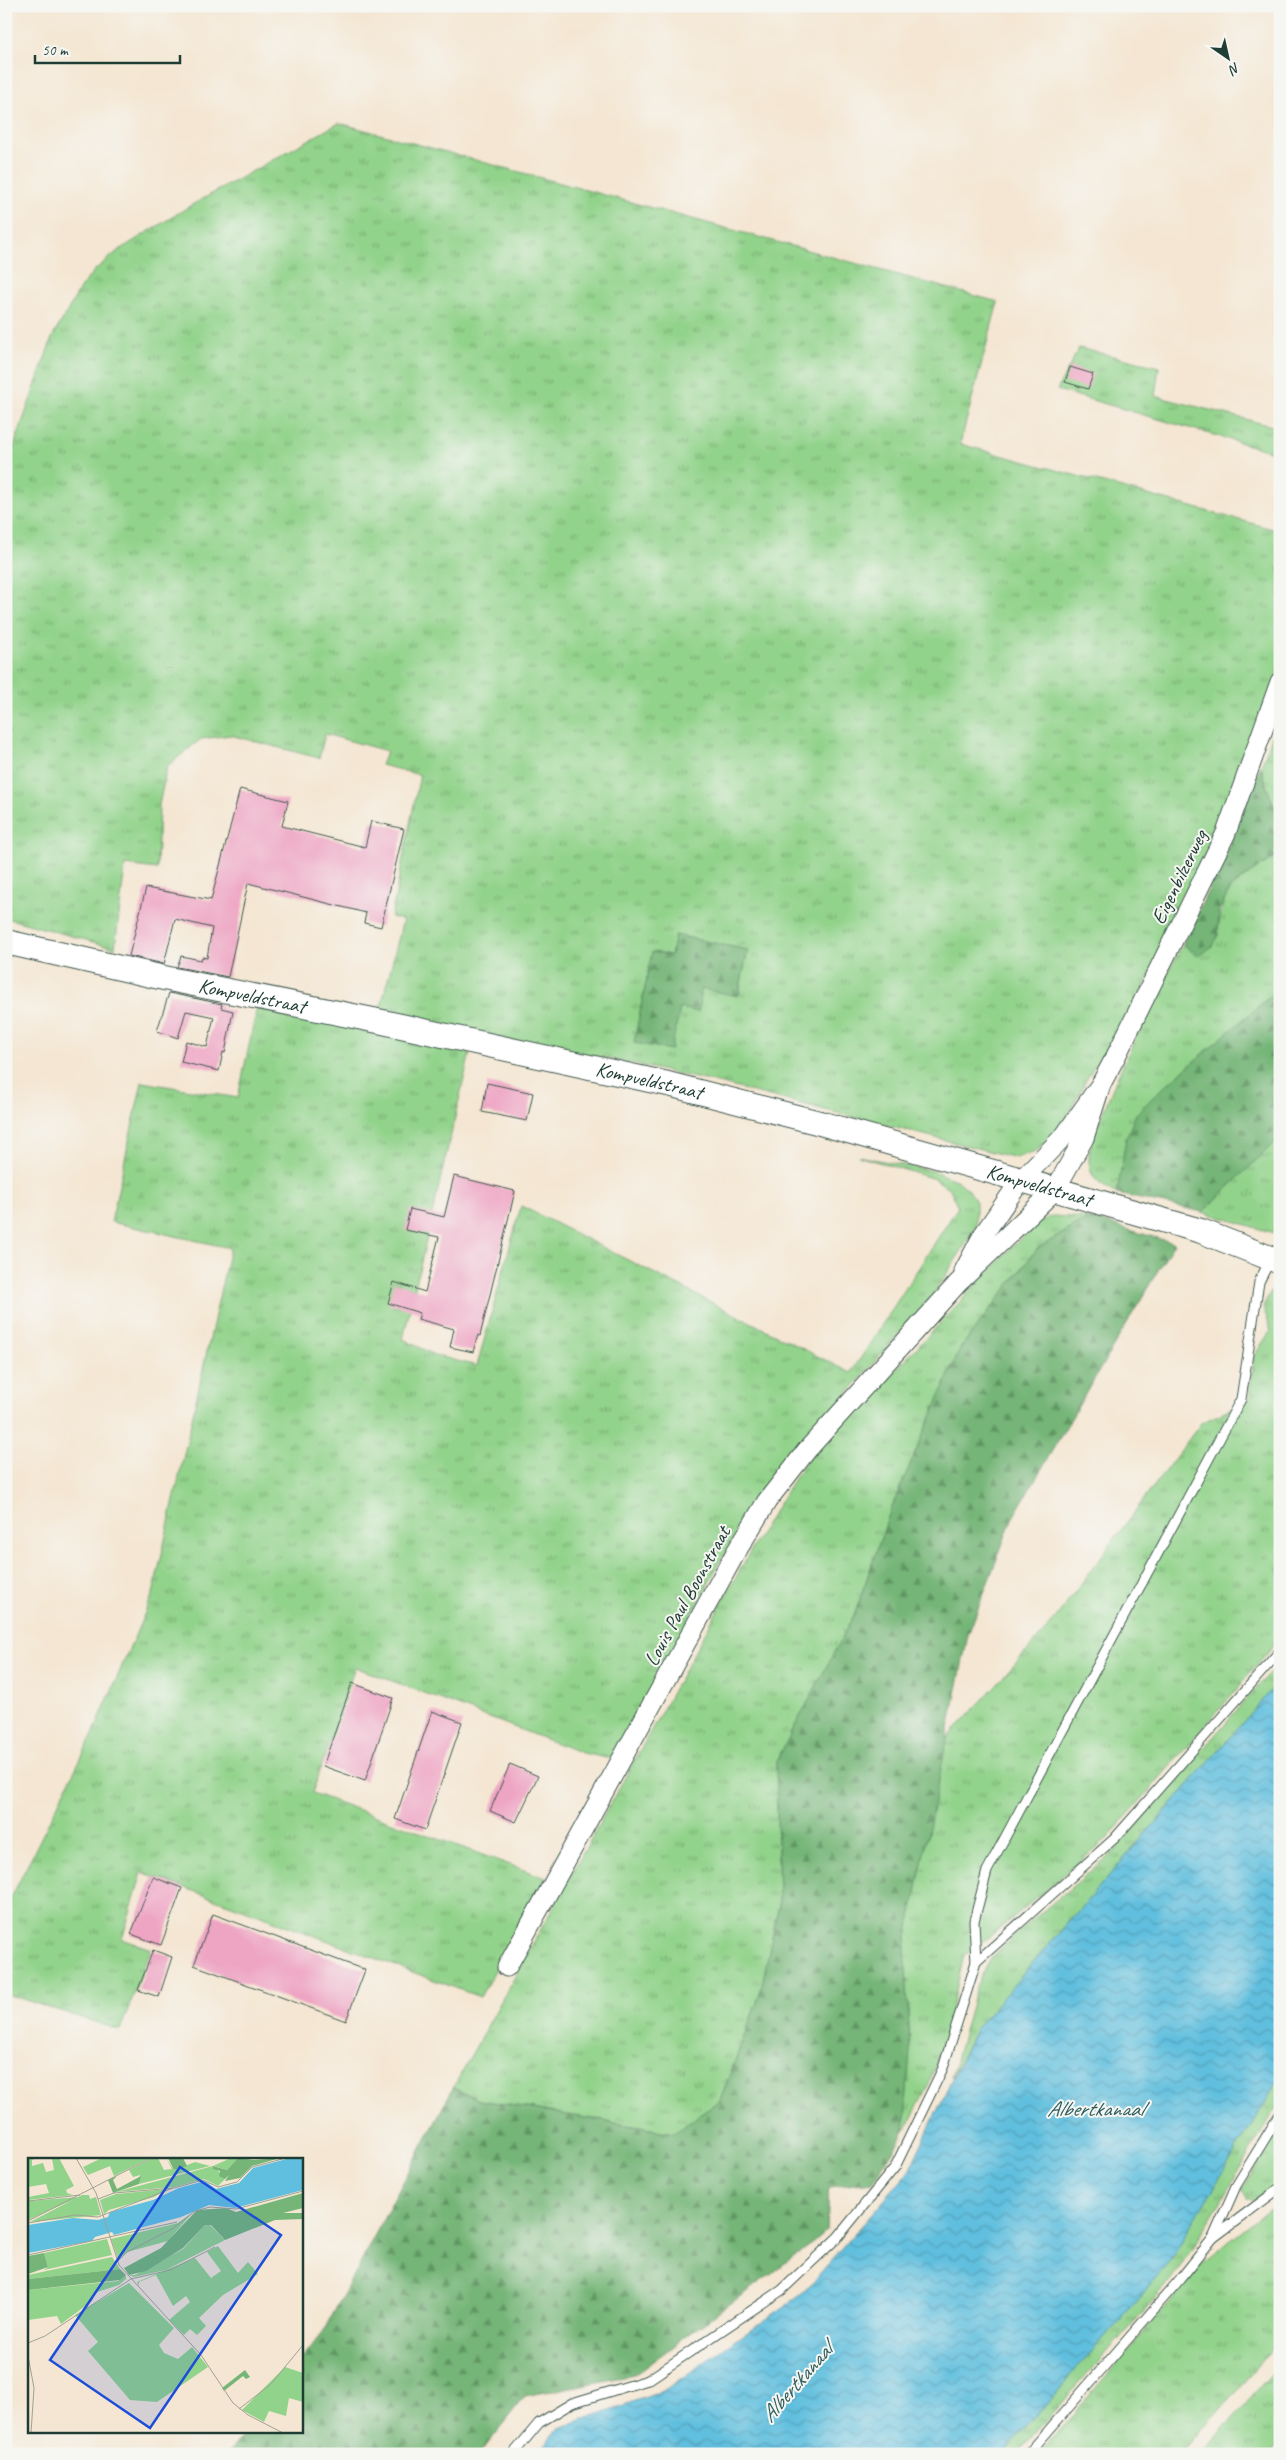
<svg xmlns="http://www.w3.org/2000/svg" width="1286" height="2460" viewBox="0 0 1286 2460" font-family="Caveat,sans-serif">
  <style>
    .grass { fill: url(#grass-tufts); stroke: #588860; fill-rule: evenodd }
    .forest { fill: url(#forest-firs); stroke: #4a7956 }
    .water { fill: url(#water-waves); stroke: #407e89 }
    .building { fill: #eea4c3 }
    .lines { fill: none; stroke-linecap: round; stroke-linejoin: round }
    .service-casing { stroke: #3f564c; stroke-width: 11 }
    .minor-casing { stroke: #3f564c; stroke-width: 21 }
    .tertiary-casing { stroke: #3f564c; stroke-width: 26 }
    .service { stroke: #fff; stroke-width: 9 }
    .minor { stroke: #fff; stroke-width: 19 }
    .tertiary { stroke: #fff; stroke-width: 24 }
    .labels { text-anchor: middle; stroke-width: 4; stroke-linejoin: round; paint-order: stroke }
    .street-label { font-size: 21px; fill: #1f3d34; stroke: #f6f6f2 }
    .water-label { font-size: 22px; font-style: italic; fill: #2f5e5e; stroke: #f6f6f2 }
    .inset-road { fill: none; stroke: #9fa293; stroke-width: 1 }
    .view { fill: #1d4ed8; fill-opacity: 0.15; stroke: #1d4ed8; stroke-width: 2.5 }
    .inset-edge { fill: none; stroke: #1f3d34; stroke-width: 2.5 }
  </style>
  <defs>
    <pattern id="grass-tufts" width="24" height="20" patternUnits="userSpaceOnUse" patternTransform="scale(1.25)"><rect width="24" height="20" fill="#92d38b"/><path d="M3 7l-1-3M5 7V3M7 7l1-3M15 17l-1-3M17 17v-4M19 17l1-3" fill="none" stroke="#77ac72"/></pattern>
    <pattern id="forest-firs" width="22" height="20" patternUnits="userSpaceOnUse" patternTransform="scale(1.25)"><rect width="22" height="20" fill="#75b577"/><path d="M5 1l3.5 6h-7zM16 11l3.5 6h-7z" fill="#5f9462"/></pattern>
    <pattern id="water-waves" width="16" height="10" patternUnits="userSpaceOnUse" patternTransform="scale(1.25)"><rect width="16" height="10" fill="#60bfde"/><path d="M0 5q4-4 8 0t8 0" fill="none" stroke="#4f9cb5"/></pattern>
  </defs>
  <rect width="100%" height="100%" fill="#f6f6f2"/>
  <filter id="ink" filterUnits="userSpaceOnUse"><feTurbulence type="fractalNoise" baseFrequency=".02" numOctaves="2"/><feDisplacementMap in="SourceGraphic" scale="10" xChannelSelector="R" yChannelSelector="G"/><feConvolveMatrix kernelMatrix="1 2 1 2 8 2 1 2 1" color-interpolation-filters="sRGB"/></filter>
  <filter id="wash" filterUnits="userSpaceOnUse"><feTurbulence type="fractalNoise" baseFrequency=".0096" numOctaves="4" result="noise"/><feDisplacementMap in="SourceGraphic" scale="20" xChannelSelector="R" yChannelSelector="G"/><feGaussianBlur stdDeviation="1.12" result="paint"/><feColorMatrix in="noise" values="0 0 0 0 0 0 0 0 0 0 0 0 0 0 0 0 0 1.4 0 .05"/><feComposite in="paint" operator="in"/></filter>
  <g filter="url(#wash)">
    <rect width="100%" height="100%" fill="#f4e6d2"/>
    <g class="grass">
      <path d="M339,123L998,302L960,444L1280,531V666L1218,833L1117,1043C1082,1067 1077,1115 1047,1144C1040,1151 1025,1154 1016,1158L718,1083L629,1063L379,1015L403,920L391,917L420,775L381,765L387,751L325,734L319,758L230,735L201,739L167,766L159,805L157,869L125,865L115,948L6,918V469L52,338L81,287L95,270L119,250L190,206ZM675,935L747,950L739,995L702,988L634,1043L652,952L671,955Z"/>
      <path d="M1079,348L1159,367L1155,396L1280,428V454L1057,390Z"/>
      <path d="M1280,716V819L1267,788L1261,766Z"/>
      <path d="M1280,853V988L1157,1093L1136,1114L1126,1139L1117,1194C1102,1186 1090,1180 1089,1161C1088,1144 1098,1126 1104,1110C1126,1053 1155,999 1183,944L1198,956L1218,935C1221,879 1241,883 1280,853Z"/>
      <path d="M257,1007L470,1053L403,1339L434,1355L477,1366L521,1206L851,1373L958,1207L950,1189L935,1179L858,1156L933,1171L958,1181L969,1190L976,1202V1225L967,1242L935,1292L766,1488L718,1565L623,1749L612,1759L582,1753L355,1667L312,1793L546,1878L480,1997L142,1872L122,1939L151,1949L120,2030L6,1994V1908L92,1736L153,1594L230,1248L111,1222L142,1082L238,1098Z"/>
      <path d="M1280,1137V1235L1203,1212Z"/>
      <path d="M1052,1216L1089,1218L1038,1248L961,1347L891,1509L855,1613L776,1762L779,1905L760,1994L720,2101L674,2133L480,2100L453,2088L751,1550L798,1472L818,1446L872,1395L1010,1249L1037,1223Z"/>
      <path d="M1280,1288V1639L1108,1838L998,1930L964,1955L948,2026L930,2082L904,2133L910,2050L905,1947L946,1740L1048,1628L1201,1423L1249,1400L1254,1356L1271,1330L1263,1307L1272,1290Z"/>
      <path d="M1280,1661V1680L976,2028L951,2078L977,1984L992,1957L1026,1925L1109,1856Z"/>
      <path d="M1280,2077V2101L1208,2223L1172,2279L1017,2454H1002L1166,2267Z"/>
      <path d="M1280,2126V2183C1269,2192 1261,2201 1247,2198L1242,2190Z"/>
      <path d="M1280,2201V2341L1180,2454H1039L1206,2260Z"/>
      <path d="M1280,2364V2441L1270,2454H1201Z"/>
    </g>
    <g class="forest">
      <path d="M1261,766L1267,788L1280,819V853L1232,886L1219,910L1218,935L1213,946L1198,956L1183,944L1228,848Z"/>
      <path d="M675,935L748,950L738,996L702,989L698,1012L680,1008L671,1050L634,1043L652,952L671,955Z"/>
      <path d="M1280,988V1137L1203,1212L1117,1194L1126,1139L1136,1114L1157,1093Z"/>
      <path d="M1089,1218L1174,1243L1012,1519L968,1635L905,1947L910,2050L904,2133L873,2182L829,2187L827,2230L815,2241L634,2375L525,2396L479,2454H228L246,2431H301V2360L325,2329L453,2088L480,2100L673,2133L720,2101L760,1994L779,1905L776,1762L855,1613L891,1509L961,1347L1038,1248Z"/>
    </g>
    <path class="water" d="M1280,1680V2077L1166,2267L1002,2454H537L559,2428L663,2391L801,2295L908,2173L976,2028Z"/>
    <g id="blocks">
      <g class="building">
        <path d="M1070,367L1093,374L1088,389L1065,382Z"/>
        <path d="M240,789L288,801L282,826L365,847L371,821L404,829L381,927L364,923L366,913L248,883L228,977L177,967L181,956L201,960L202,957L207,958L212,928L175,919L164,964L129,956L146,888L211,900Z"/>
        <path d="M169,993L222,1004L221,1008L233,1011L225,1053L223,1052L219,1071L181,1062L186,1041L207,1047L214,1017L186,1011L178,1038L157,1031Z"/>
        <path d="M487,1083L533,1093L527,1121L482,1112Z"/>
        <path d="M454,1176L515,1191L480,1336L478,1335L473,1352L450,1347L454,1329L418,1319L420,1313L388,1303L394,1282L425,1292L439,1237L405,1230L410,1209L444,1217Z"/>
        <path d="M352,1683L393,1698L365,1781L323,1766Z"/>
        <path d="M432,1711L462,1722L425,1830L395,1819Z"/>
        <path d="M510,1764L538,1776L516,1822L490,1811Z"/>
        <path d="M153,1877L182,1888L161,1945L131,1934Z"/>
        <path d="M213,1914L365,1970L346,2021L194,1965Z"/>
        <path d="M153,1950L172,1957L159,1997L138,1990Z"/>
      </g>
    </g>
  </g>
  <g filter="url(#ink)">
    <use href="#blocks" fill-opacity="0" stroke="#3f564c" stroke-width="1"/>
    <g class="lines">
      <g class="service-casing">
        <g id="service">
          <path d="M976,1962L1115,1838L1280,1651"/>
          <path d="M1213,2238L1236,2186L1280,2114"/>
          <path d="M513,2454L539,2423L572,2403L648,2380L782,2290L838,2237L895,2167L943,2068L976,1962L974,1921L987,1871L1241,1399L1259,1282L1270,1260"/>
          <path d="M1028,2454L1181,2278L1213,2238L1280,2188"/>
        </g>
      </g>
      <g class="minor-casing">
        <g id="minor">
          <path d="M964,1271L983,1235L1021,1180L1065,1135L1101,1084L1116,1056L1226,833L1280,682"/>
          <path d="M507,1967L736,1552L767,1501L807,1450L958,1283L1055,1190L1084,1138L1101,1084"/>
        </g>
      </g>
      <g class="tertiary-casing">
        <g id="tertiary">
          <path id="s1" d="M6,942L164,978L378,1021L668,1084L820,1123L1201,1231L1280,1262"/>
        </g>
      </g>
      <use href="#service" class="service"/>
      <use href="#minor" class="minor"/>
      <use href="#tertiary" class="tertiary"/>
    </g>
  </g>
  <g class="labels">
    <g class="street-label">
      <text transform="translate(1179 877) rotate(-64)" y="7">Eigenbilzerweg</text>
      <text dy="7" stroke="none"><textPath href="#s1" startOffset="252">Kompveldstraat</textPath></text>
      <text dy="7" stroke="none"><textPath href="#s1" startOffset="658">Kompveldstraat</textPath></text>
      <text dy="7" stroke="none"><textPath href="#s1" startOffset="1062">Kompveldstraat</textPath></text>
      <text transform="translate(687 1596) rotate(-61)" y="7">Louis Paul Boonstraat</text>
    </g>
    <g class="water-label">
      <text x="1095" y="2116">Albertkanaal</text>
      <text transform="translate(796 2382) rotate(-49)" y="8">Albertkanaal</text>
    </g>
  </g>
  <g transform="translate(28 2158)">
    <rect width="275" height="275" fill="#f4e6d2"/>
    <path d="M0,0H9L4,2V8L15,5L18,14L26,12L24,0H31L46,28L38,32L39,35L45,37L0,42V39L21,35L18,26L0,29ZM74,0H122L86,18L82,8L60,17L55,9ZM124,0H130L136,12L144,11L138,0L146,12L167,4L182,8L111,26L112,17L105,19L101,12ZM203,0H210L199,12L186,8L197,21L190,28L176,21L147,29L88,34L185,8ZM140,31L126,39L81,52L76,56L72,42L88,36ZM54,37H61L62,41L68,39L73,57L2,64ZM51,39L0,62V43ZM164,55L140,83L99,94L90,101L83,81L150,65ZM177,67H182L197,82L138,112L106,119L101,117H107L155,91ZM79,81L84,97L16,112L20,109L16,95ZM190,88L210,115L220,104L230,116L195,137L171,160L178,168L169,177L162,171L156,177L141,162L162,144L158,138L145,148L128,117L111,124V128L109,124L167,100L183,120L193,113L179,94ZM84,99L92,111L0,121V117ZM98,117V121L91,127L66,135L64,143L33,166L29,158L0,162V132L90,123ZM101,125L146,170L131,187L136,195L150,201L164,189L180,209L129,244L102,242L60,193L70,184L47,157ZM257,209L275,215V244L261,240L258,258L241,253L236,264L214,252Z" fill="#92d38b"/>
    <path d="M140,0H155L159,8L146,12ZM210,0L226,2L252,0L224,8L212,20L197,23L201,17L197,21L191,18L192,13L185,11V8L199,12ZM89,18L85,22L89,31L113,18L111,26L85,35L80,22ZM275,35V50L255,55H275V61L247,62L197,82L183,67H177L155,90L118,113L101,117L96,110L133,90L169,52L198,50L208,54ZM16,95L20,109L0,116V98ZM92,111L98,117L92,122L0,132V121ZM217,212L222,219L218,221L215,218L196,233L194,230Z" fill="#75b577"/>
    <path d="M262,0H275V32L207,50L181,47L153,59L86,77L84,74L67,79L64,83L0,95V67L45,60L70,62L80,59L82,54L125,42L151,30L177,23L188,31L211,25L225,10Z" fill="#60bfde"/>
    <path class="inset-road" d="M48,0L68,35L91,107L173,197L205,245L220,257L255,275M70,41L86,35L146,30L175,22L190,29L209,24L224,9L258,0M0,43L52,37M0,63L123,0M0,65L47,57L70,59L145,30M0,97L149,64M89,104L99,94L144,71L167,53L182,49L208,51L275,33M0,185L17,178L103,121L142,112L187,89M0,198L6,230L3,275M211,251L243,226L275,187"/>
    <path class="view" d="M152,9L253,77L122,270L22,202Z"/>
    <rect width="275" height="275" class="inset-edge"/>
  </g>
  <rect width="1286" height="2460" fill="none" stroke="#f6f6f2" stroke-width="25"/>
  <g transform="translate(1228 58) rotate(146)" stroke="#f6f6f2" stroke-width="4" paint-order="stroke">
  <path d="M0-4L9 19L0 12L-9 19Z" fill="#1f3d34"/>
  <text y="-8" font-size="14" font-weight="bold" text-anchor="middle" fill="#1f3d34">N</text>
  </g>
  <path d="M35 55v8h145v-8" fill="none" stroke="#1f3d34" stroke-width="2.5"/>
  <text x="42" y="55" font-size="15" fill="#1f3d34" stroke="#f6f6f2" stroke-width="4" paint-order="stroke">50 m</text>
</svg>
